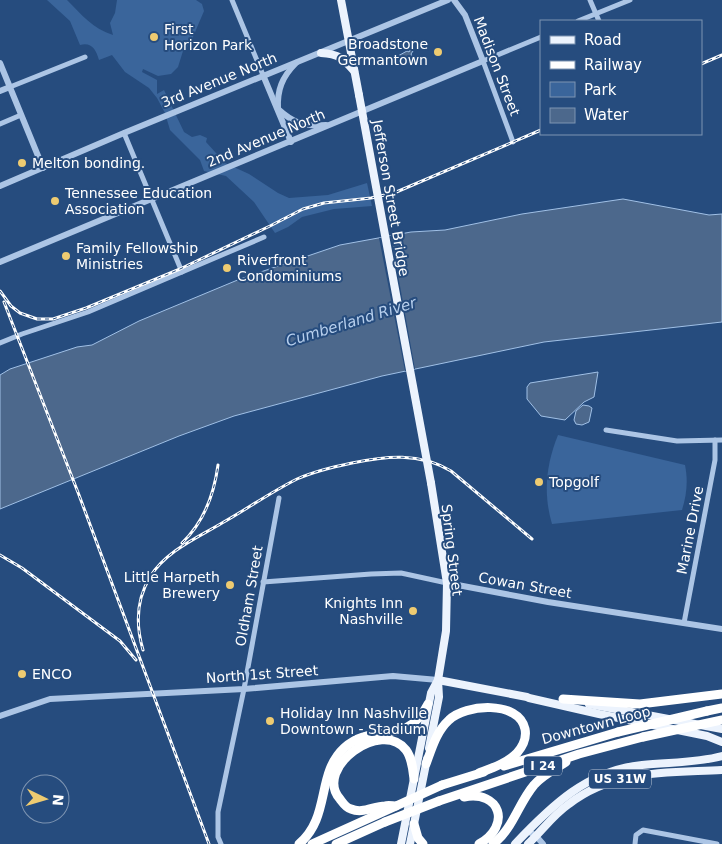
<svg xmlns="http://www.w3.org/2000/svg" width="722" height="844" viewBox="0 0 722 844" font-family="'DejaVu Sans',sans-serif">
  <style>
    .green { fill: #3a659b }
    .water { fill: #4c688c; stroke: #a0c0e6 }
    .pier { fill: #264c7e }
    .lines { fill: none; stroke-linecap: round; stroke-linejoin: round }
    .minor { stroke: #acc5e5; stroke-width: 5 }
    .tertiary { stroke: #acc5e5; stroke-width: 6 }
    .primary { stroke: #ecf3fd; stroke-width: 8 }
    .motorway { stroke: #fff; stroke-width: 9 }
    .rail-casing { stroke: #fff; stroke-width: 3 }
    .rail { stroke: #264c7e; stroke-width: 1; stroke-dasharray: 4; stroke-linecap: butt }
    .primary-bridge { stroke: #ecf3fd; stroke-width: 8 }
    .motorway-bridge { stroke: #fff; stroke-width: 9 }
    .poi-dot { fill: #eecb71; stroke: #264c7e; stroke-width: 2 }
    .labels { text-anchor: middle; stroke-width: 4; stroke-linejoin: round; paint-order: stroke }
    .shield { fill: #264c7e; stroke: #bec9d8; stroke-width: 1 }
    .shield-label { font-size: 12px; font-weight: bold; fill: #fff }
    .poi-label { font-size: 14px; fill: #fff; stroke: #264c7e; text-anchor: start }
    .street-label { font-size: 14px; fill: #fff; stroke: #264c7e }
    .water-label { font-size: 15px; font-style: italic; fill: #b7cfed; stroke: #264c7e }
  </style>
  <rect width="100%" height="100%" fill="#264c7e"/>
  <g class="green">
    <path d="M47,0H67C81,14 93,29 113,35L110,23L115,13L117,0H196L202,4L204,11L190,44L183,51L178,67L171,74L158,76L143,69L142,72L157,80V94L164,90L184,132L192,137L200,135L207,138L206,142L225,163L249,174L278,193L289,198L328,195L367,183L372,206L334,209L302,217L288,227L275,233L254,202L226,176L204,171L200,160L170,130L165,113L157,98L149,88L125,72L112,55L99,60C96,50 92,42 80,45L70,21Z"/>
    <path d="M558,435L685,465C688,480 687,494 682,510L552,524C543,493 546,465 558,435Z"/>
  </g>
  <g class="water">
    <path d="M411,49L413,51L411,54L412,56L408,59L402,60L400,63L398,62V56L407,51L409,52Z"/>
    <path d="M623,199L709,215L722,214V322L544,342L382,376L234,416L179,436L0,509V375L10,369L77,347L92,345L139,321L240,279L340,245L411,232L445,230L522,214Z"/>
    <path d="M598,372L594,397L584,402L565,420L541,416L527,399V387L530,383Z"/>
    <path d="M583,405L589,406L592,408L589,422L582,425L576,424L574,420L576,411Z"/>
  </g>
  <path class="pier" d="M391,236L415,369L405,371L379,238Z"/>
  <g class="lines">
    <g class="minor">
      <path d="M232,0L263,75"/>
      <path d="M590,0L599,21"/>
      <path d="M578,21L630,0"/>
      <path d="M10,87L85,57"/>
      <path d="M0,124L21,115"/>
      <path d="M124,133L182,272"/>
      <path d="M513,142L483,61L541,37"/>
      <path d="M0,343L22,334L88,312L264,237"/>
      <path d="M606,430L677,441L722,440"/>
      <path d="M263,582L371,574L401,573L447,583"/>
      <path d="M684,623L715,460V440"/>
      <path d="M221,844L218,837V812L244,689L279,498"/>
      <path d="M635,844L636,835L643,830L717,844"/>
    </g>
    <g class="tertiary">
      <path d="M0,63L43,168"/>
      <path d="M296,63C282,77 277,90 278,109C293,123 305,127 326,125"/>
      <path d="M263,75L291,142"/>
      <path d="M0,91L10,87"/>
      <path d="M0,186L124,133L448,0"/>
      <path d="M0,262L483,61L465,15L454,0"/>
      <path d="M447,583L548,602L722,629"/>
      <path d="M0,716L50,699L244,689L393,676L438,680"/>
      <path d="M528,831L536,836L543,844"/>
    </g>
    <g class="primary">
      <path d="M341,0L359,95"/>
      <path d="M321,53C339,54 343,58 354,71"/>
      <path d="M438,680L527,697"/>
      <path d="M529,698L599,714L707,736L722,742"/>
      <path d="M589,704L722,729"/>
      <path d="M429,748L439,697L438,680L446,631L447,583L431,483"/>
      <path d="M401,844L431,693L438,680"/>
      <path d="M410,844L427,759"/>
      <path d="M515,844C551,806 588,770 642,765C669,762 696,763 722,756"/>
      <path d="M528,844C542,831 553,815 569,804C614,769 668,773 722,770"/>
    </g>
    <g class="motorway">
      <path d="M563,699L640,704L722,694"/>
      <path d="M707,711L722,708"/>
      <path d="M426,764C432,748 436,732 449,720C465,704 519,700 525,729C527,739 523,746 517,753C507,763 492,768 479,773"/>
      <path d="M504,766L618,732"/>
      <path d="M442,785L484,772"/>
      <path d="M464,797C500,790 512,825 479,844"/>
      <path d="M439,801L579,754L643,737"/>
      <path d="M396,806C393,806 388,805 385,806C373,806 363,814 351,809C346,808 343,803 340,799C313,768 382,718 406,750C412,758 413,770 414,779"/>
      <path d="M414,824L418,838L423,844"/>
      <path d="M299,844C331,817 316,774 344,748C374,721 406,748 428,704"/>
      <path d="M312,844L394,807"/>
      <path d="M336,844L385,822"/>
      <path d="M493,844C513,829 518,804 534,785C543,775 555,769 566,762"/>
    </g>
    <g class="rail-casing">
      <g id="rail">
        <path d="M701,64L722,55"/>
        <path d="M0,291L11,306L20,313L37,319H53L86,308L180,269L270,226L303,209L324,203L371,198L394,193L541,130"/>
        <path d="M4,302L79,495L209,844"/>
        <path d="M182,543C204,522 214,495 218,465"/>
        <path d="M0,555L22,568L120,641L136,660"/>
        <path d="M143,650C136,626 136,600 150,577C166,551 197,538 222,523C247,509 271,492 297,479C315,471 333,467 352,463C386,456 419,452 451,471L532,539"/>
      </g>
    </g>
    <use href="#rail" class="rail"/>
    <path class="primary-bridge" d="M359,95L431,483"/>
    <g class="motorway-bridge">
      <path d="M618,732L707,711"/>
      <path d="M643,737L722,720"/>
      <path d="M396,806L442,785"/>
      <path d="M385,822L439,801"/>
    </g>
  </g>
  <g class="poi-dot">
    <circle cx="154" cy="37" r="5"/>
    <circle cx="438" cy="52" r="5"/>
    <circle cx="22" cy="163" r="5"/>
    <circle cx="55" cy="201" r="5"/>
    <circle cx="66" cy="256" r="5"/>
    <circle cx="227" cy="268" r="5"/>
    <circle cx="539" cy="482" r="5"/>
    <circle cx="230" cy="585" r="5"/>
    <circle cx="413" cy="611" r="5"/>
    <circle cx="22" cy="674" r="5"/>
    <circle cx="270" cy="721" r="5"/>
  </g>
  <g class="labels">
    <g class="shield">
      <rect x="524" y="756.5" width="38" height="19" rx="4"/>
      <rect x="589" y="769.5" width="62" height="19" rx="4"/>
    </g>
    <g class="shield-label">
      <text x="543" y="770">I 24</text>
      <text x="620" y="783">US 31W</text>
    </g>
    <g class="poi-label">
      <text x="164" y="34">First<tspan x="164" dy="16">Horizon Park</tspan></text>
      <text x="428" y="49" text-anchor="end">Broadstone<tspan x="428" dy="16">Germantown</tspan></text>
      <text x="32" y="168">Melton bonding.</text>
      <text x="65" y="198">Tennessee Education<tspan x="65" dy="16">Association</tspan></text>
      <text x="76" y="253">Family Fellowship<tspan x="76" dy="16">Ministries</tspan></text>
      <text x="237" y="265">Riverfront<tspan x="237" dy="16">Condominiums</tspan></text>
      <text x="549" y="487">Topgolf</text>
      <text x="220" y="582" text-anchor="end">Little Harpeth<tspan x="220" dy="16">Brewery</tspan></text>
      <text x="403" y="608" text-anchor="end">Knights Inn<tspan x="403" dy="16">Nashville</tspan></text>
      <text x="32" y="679">ENCO</text>
      <text x="280" y="718">Holiday Inn Nashville<tspan x="280" dy="16">Downtown - Stadium</tspan></text>
    </g>
    <g class="street-label">
      <text transform="translate(497 66) rotate(69)" y="5">Madison Street</text>
      <text transform="translate(219 80) rotate(-22)" y="5">3rd Avenue North</text>
      <text transform="translate(266 138) rotate(-23)" y="5">2nd Avenue North</text>
      <text transform="translate(391 198) rotate(80)" y="5">Jefferson Street Bridge</text>
      <text transform="translate(690 530) rotate(-79)" y="5">Marine Drive</text>
      <text transform="translate(452 550) rotate(83)" y="5">Spring Street</text>
      <text transform="translate(525 585) rotate(10)" y="5">Cowan Street</text>
      <text transform="translate(249 596) rotate(-80)" y="5">Oldham Street</text>
      <text transform="translate(262 674) rotate(-4)" y="5">North 1st Street</text>
      <text transform="translate(596 725) rotate(-15)" y="5">Downtown Loop</text>
    </g>
    <g class="water-label">
      <text transform="translate(351 322) rotate(-17)" y="5">Cumberland River</text>
    </g>
  </g>
  <rect x="540" y="20" width="162" height="115" fill="#264c7e" stroke="#7d94b2"/>
  <rect x="550" y="36" width="25" height="8" fill="#ecf3fd" stroke="#7d94b2"/>
  <text x="584" y="45" font-size="15" fill="#ffffff">Road</text>
  <rect x="550" y="61" width="25" height="8" fill="#ffffff" stroke="#7d94b2"/>
  <text x="584" y="70" font-size="15" fill="#ffffff">Railway</text>
  <rect x="550" y="82" width="25" height="15" fill="#3a659b" stroke="#7d94b2"/>
  <text x="584" y="95" font-size="15" fill="#ffffff">Park</text>
  <rect x="550" y="108" width="25" height="15" fill="#4c688c" stroke="#7d94b2"/>
  <text x="584" y="120" font-size="15" fill="#ffffff">Water</text>
  <g transform="translate(45 799) rotate(95)"><circle r="24" fill="#264c7e" stroke="#7d94b2"/>
  <path d="M0-4L9 19L0 12L-9 19Z" fill="#eecb71"/>
  <text y="-8" font-size="14" font-weight="bold" text-anchor="middle" fill="#ffffff">N</text>
  </g>
</svg>
